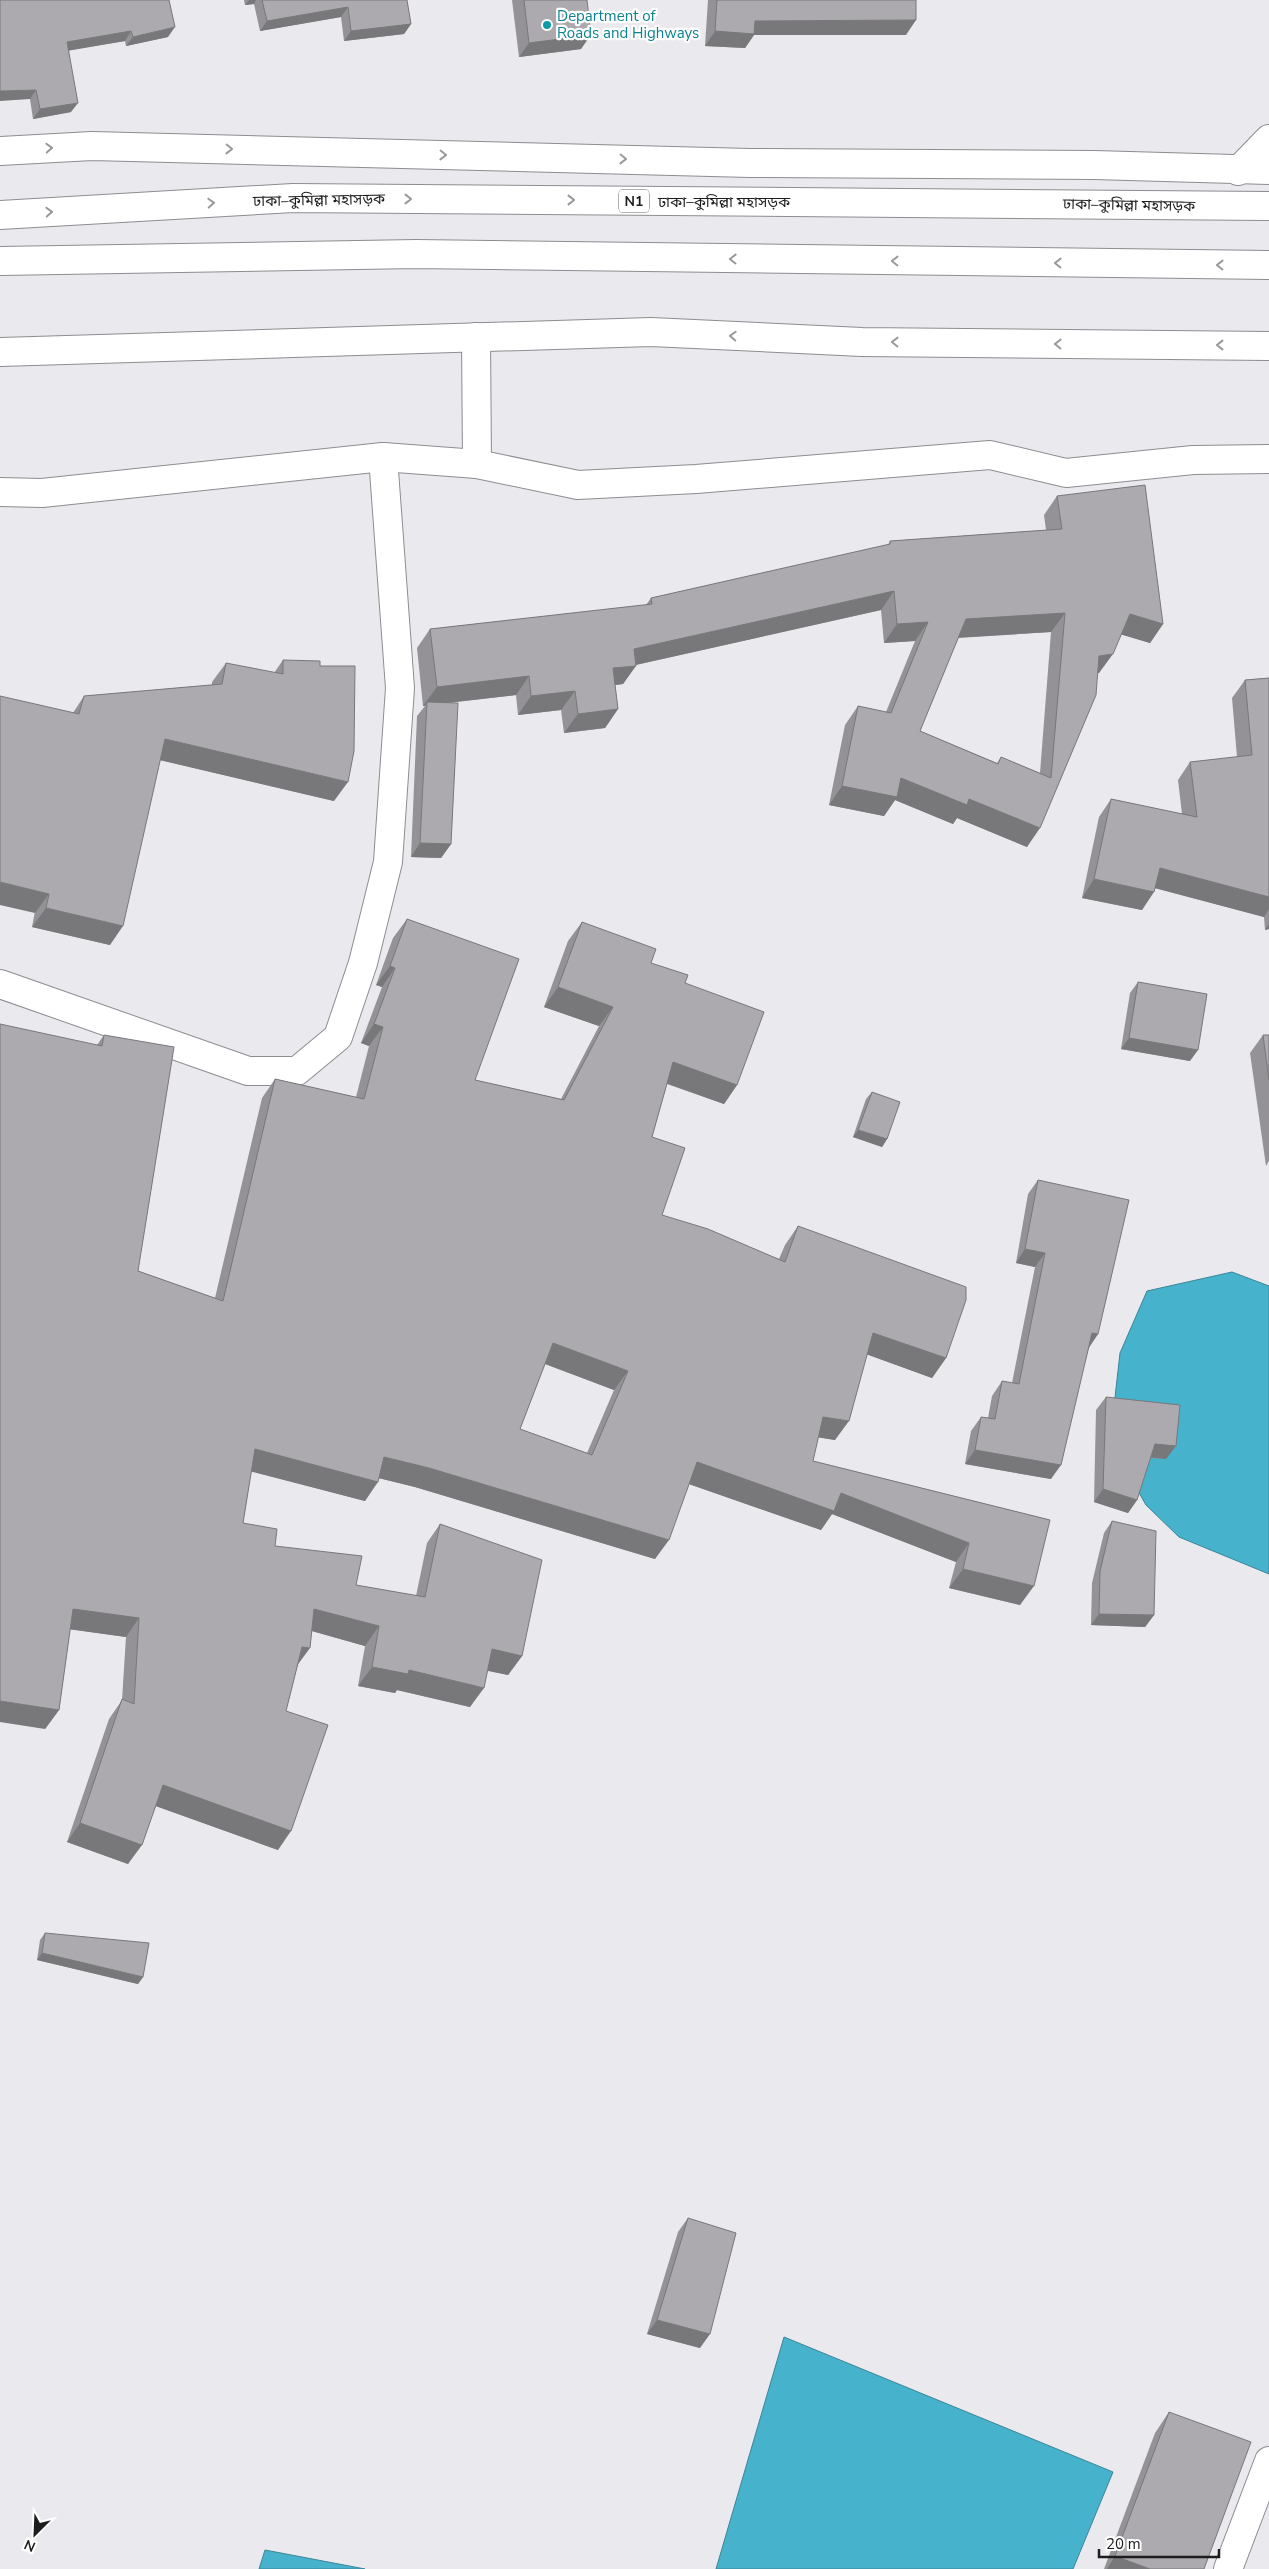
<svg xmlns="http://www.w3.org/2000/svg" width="1269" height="2569" viewBox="0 0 1269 2569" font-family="'Nunito Sans','Noto Sans Bengali',sans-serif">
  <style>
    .water { fill: #47b2cc; stroke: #3a8598 }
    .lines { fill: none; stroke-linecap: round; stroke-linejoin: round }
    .minor-casing { stroke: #8d8d91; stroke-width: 30 }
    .major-casing { stroke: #8d8d91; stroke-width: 30 }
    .highway-casing { stroke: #8d8d91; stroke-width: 30 }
    .minor { stroke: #fff; stroke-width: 28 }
    .major { stroke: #fff; stroke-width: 28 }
    .highway { stroke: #fff; stroke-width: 28 }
    .wall { fill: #949296; fill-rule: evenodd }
    .shaded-wall { fill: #78777a }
    .building { fill: #acaaae; stroke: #78777a; fill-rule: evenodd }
    .oneway { stroke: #99999a }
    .culture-dot { fill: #0f9aa8; stroke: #fff; stroke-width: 2 }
    .labels { text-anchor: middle; stroke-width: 4.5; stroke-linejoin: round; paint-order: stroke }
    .shield { fill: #fff; stroke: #616162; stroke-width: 1 }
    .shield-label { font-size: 14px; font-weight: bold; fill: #1d1d1e }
    .culture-label { font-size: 15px; fill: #0d838f; stroke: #fff; text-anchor: start }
    .street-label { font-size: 15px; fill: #1d1d1e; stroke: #fff }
  </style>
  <rect width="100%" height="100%" fill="#eae9ed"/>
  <g class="water">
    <path d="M1232,1272L1269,1286V1574L1179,1537L1146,1505L1110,1442L1120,1353L1147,1291Z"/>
    <path d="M784,2337L1113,2472L1073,2569H716Z"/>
    <path d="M265,2550L365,2569H259Z"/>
  </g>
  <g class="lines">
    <g class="minor-casing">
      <g id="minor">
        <path d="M476,337L477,464"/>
        <path d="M0,492L42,493L383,457L477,464L578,485L696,479L990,455L1066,473L1193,460L1269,459"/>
        <path d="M0,984L248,1071H297L338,1037L363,963L388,862L400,688L383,457"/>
        <path d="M1228,2569L1269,2461"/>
      </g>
    </g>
    <g class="major-casing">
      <path id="major" d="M1238,171L1269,139"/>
    </g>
    <g class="highway-casing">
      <g id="highway">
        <path d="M0,151L92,146L750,163L1094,165L1269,170"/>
        <path d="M0,215L293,198L1269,206"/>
        <path d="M0,261L416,254L1269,265"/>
        <path d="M0,352L651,332L862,342L1269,346"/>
      </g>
    </g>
    <use href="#minor" class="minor"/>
    <use href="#major" class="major"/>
    <use href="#highway" class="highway"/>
  </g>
  <g class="wall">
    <path d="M0,0L168,37L126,46L125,41L69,50L71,112L33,119L30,99Z"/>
    <path d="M244,0H407L411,24L404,34L344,41L341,17L260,31L254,4L245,5Z"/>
    <path d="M512,0H587L581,49L519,57Z"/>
    <path d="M708,0H916L906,35H754L745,48L705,46Z"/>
    <path d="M1057,496L1163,624L1150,643L1121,634L1099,673H1097L1027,847L957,818L953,824L895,800L884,816L829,805L845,725L858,706L886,712L915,641L884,643L881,610L636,665L623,684L615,685L618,709L605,728L564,733L561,710L518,715L516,695L448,703L451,844L441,858L411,857L417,716L425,706H423L417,648L430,629L646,605L651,598L888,545L890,541L1046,530L1044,515ZM1051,632L1040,773L1001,757L997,763L920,731L958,638Z"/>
    <path d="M283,660L320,666L334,801L160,760L110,945L32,927L73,713L84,696L212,685V682L226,663L274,673Z"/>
    <path d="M1269,678V929L1265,930L1264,917L1155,888L1142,910L1082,898L1099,817L1111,799L1182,814L1178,780L1190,762L1237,757L1232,698L1245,680Z"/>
    <path d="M407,919L475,1080L561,1099L599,1026L544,1007L568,941L582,922L685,983L737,1085L724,1104L667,1084L652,1137L662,1215L779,1259L785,1245L798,1226L946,1358L932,1378L867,1354L835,1440L818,1437L813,1461L1050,1520L1020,1605L949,1588L956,1562L832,1514L821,1530L689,1484L655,1559L415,1487L379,1478L365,1501L251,1471L243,1523L275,1546L356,1585L416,1596L427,1543L440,1524L522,1656L508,1675L487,1670L470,1707L397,1690L395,1693L358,1686L365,1646L312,1631L298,1664L286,1711L278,1850L156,1806L128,1864L67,1842L109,1719L122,1700L126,1637L70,1629L59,1710L45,1729L97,1045L104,1035L138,1271L215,1298L262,1098L275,1079L356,1097L369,1046L361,1043L382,987L376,985L393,938ZM545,1364L614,1390L587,1453L520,1429Z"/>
    <path d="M1138,982L1190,1061L1121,1049L1130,993Z"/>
    <path d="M1263,1035H1269V1161L1266,1166L1250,1053Z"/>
    <path d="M872,1092L887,1139L882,1147L853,1137L866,1099Z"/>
    <path d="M1038,1180L1098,1334L1089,1348L1051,1479L965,1464L971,1431L981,1417L988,1418L992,1396L1002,1381L1012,1383L1035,1267L1016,1263L1028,1194Z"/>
    <path d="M1106,1397L1166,1459L1150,1458L1137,1500L1128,1513L1094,1502L1096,1410Z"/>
    <path d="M1112,1521L1154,1615L1145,1627L1091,1625L1092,1583L1104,1533Z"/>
    <path d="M45,1933L143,1977L138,1984L37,1960L40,1940Z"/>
    <path d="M688,2218L700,2348L647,2334L678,2232Z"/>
    <path d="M1169,2412L1204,2569H1104L1155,2433Z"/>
  </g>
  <g class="shaded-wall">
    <path d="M249,0H256L254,4L245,5Z"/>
    <path d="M348,7L341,17L260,31L267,21Z"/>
    <path d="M916,20L906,35H754L745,48L705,46L715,31L755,21Z"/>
    <path d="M411,24L404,34L344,41L351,31Z"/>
    <path d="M175,27L168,37L126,46L133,37Z"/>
    <path d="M131,31L125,41L61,52L67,42Z"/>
    <path d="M591,35L581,49L519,57L529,43Z"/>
    <path d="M36,90L30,99L0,101V91Z"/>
    <path d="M78,103L71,112L33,119L40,109Z"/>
    <path d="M894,591L881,610L626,667L636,666L623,684L600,687L613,668L634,649Z"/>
    <path d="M1065,613L1051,632L952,638L966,619Z"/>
    <path d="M1130,614L1163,624L1150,643L1116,633Z"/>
    <path d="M928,622L915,641L884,643L897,624Z"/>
    <path d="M1113,654L1099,673L1086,675L1099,656Z"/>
    <path d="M529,676L516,695L427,705V702L425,706H423L437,687Z"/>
    <path d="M575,691L561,710L518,715L531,696Z"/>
    <path d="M618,709L605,728L564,733L578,714Z"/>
    <path d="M165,739L348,782L334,801L151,758Z"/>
    <path d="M901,778L969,799L1040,828L1027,847L957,818L953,824L895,800L884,816L829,805L842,786Z"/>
    <path d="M420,843L451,844L441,858L411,857Z"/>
    <path d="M1160,868L1269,897V909L1264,917L1147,886Z"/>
    <path d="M1094,879L1154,892L1142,910L1082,898Z"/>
    <path d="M0,882L49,894L35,913L0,905Z"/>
    <path d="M46,908L123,926L110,945L32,927Z"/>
    <path d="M1269,924V929L1265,930Z"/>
    <path d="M390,966L395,968L382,987L376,985Z"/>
    <path d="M558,987L613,1007L599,1026L544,1007Z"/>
    <path d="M374,1024L383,1027L369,1046L361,1043Z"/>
    <path d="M1129,1038L1198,1050L1190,1061L1121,1049Z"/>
    <path d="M673,1062L737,1085L724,1104L660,1081Z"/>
    <path d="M858,1130L887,1139L882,1147L853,1137Z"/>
    <path d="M1025,1249L1045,1253L1035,1267L1016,1263Z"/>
    <path d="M873,1333L946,1358L932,1378L860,1352Z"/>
    <path d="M1092,1333L1098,1334L1088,1348Z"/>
    <path d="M553,1343L628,1371L614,1390L540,1362Z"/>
    <path d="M823,1417L849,1421L835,1440L809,1436Z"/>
    <path d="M1155,1444L1176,1446L1166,1459L1146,1457Z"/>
    <path d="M255,1449L378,1482L365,1501L241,1469Z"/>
    <path d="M975,1450L1061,1465L1051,1479L965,1464Z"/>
    <path d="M384,1457L429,1468L669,1540L655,1559L415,1487L370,1476Z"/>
    <path d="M697,1462L841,1493L969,1543L956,1562L832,1514L821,1530L683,1482Z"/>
    <path d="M1103,1489L1137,1500L1128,1513L1094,1502Z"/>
    <path d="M963,1569L1034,1586L1020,1605L949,1588Z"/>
    <path d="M73,1609L139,1618L126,1637L60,1628Z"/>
    <path d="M314,1609L379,1626L365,1646L301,1628Z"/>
    <path d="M1099,1614L1154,1615L1145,1627L1091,1625Z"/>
    <path d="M302,1647L310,1648L296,1667Z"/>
    <path d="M492,1649L522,1656L508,1675L478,1669Z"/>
    <path d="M372,1667L409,1670L484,1688L470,1707L397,1690L395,1693L358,1686Z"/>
    <path d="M0,1701L59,1710L45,1729L0,1722Z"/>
    <path d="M163,1785L291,1831L278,1850L150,1804Z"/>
    <path d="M80,1823L142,1845L128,1864L67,1842Z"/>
    <path d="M42,1953L143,1977L138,1984L37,1960Z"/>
    <path d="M657,2320L710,2334L700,2348L647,2334Z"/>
    <path d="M1115,2556L1150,2569H1107Z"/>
  </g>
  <g class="building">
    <path d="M0,0H169L175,27L133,37L131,31L67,42L78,103L40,109L36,90L0,91Z"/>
    <path d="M262,0H407L411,24L351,31L348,7L267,21Z"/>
    <path d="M524,0H587L591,35L529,43Z"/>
    <path d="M717,0H916V20L755,21L754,34L715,31Z"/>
    <path d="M1145,485L1163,624L1130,614L1113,654L1099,656L1096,695L1040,828L969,799L967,805L901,778L897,797L842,786L858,706L891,713L928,622L897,624L894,591L634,649L636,666L613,668L618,709L578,714L575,691L531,696L529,676L437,687L430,629L652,604L651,598L890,544V541L1062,529L1057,496ZM1065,613L1051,778L1001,757L998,764L920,731L966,619Z"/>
    <path d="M283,660L320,661V666H355L354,751L348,782L165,739L123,926L46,908L49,894L0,882V696L79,714L84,696L222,684L226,663L283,674Z"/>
    <path d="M1269,678V897L1160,868L1154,892L1094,879L1111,799L1197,817L1190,762L1252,755L1245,680Z"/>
    <path d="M427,702L458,703L451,844L420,843Z"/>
    <path d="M407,919L519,959L475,1080L564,1100L613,1007L558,987L582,922L656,949L651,963L688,975L685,983L764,1012L737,1085L673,1062L652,1137L685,1148L662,1215L708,1229L785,1262L798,1226L966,1287V1300L946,1358L873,1333L849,1421L823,1417L813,1461L1050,1520L1034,1586L963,1569L969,1543L841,1493L834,1511L697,1462L669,1540L429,1468L384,1457L378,1482L255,1449L243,1523L277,1529L275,1546L362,1556L356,1585L425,1597L440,1524L542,1560L522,1656L492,1649L484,1688L409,1670L408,1674L372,1667L379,1626L314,1609L310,1648L302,1647L286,1711L328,1725L291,1831L163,1785L142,1845L80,1823L122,1699L134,1704L139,1618L73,1609L59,1710L0,1701V1024L102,1046L104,1035L174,1047L138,1271L223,1301L275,1079L364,1099L383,1027L374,1024L395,968L390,966ZM553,1343L628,1371L592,1455L520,1429Z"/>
    <path d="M1138,982L1207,994L1198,1050L1129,1038Z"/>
    <path d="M1263,1035H1269V1080Z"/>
    <path d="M872,1092L900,1102L887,1139L858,1130Z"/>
    <path d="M1038,1180L1129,1200L1098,1334L1092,1333L1061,1465L975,1450L981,1417L995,1419L1002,1381L1019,1384L1045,1253L1025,1249Z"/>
    <path d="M1106,1397L1180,1405L1176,1446L1155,1444L1137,1500L1103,1489Z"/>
    <path d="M1112,1521L1156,1531L1154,1615L1099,1614L1100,1571Z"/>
    <path d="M45,1933L149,1943L143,1977L42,1953Z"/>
    <path d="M688,2218L736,2233L710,2334L657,2320Z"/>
    <path d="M1169,2412L1251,2442L1204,2569H1150L1115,2556Z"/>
  </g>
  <defs><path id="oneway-chevron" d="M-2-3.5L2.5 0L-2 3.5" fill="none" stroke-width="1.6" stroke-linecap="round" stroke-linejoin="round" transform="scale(1.25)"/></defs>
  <g class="oneway">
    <use href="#oneway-chevron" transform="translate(49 148) rotate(-3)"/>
    <use href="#oneway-chevron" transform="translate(229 149) rotate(1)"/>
    <use href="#oneway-chevron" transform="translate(443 155) rotate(1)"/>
    <use href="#oneway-chevron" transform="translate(623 159) rotate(1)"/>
    <use href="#oneway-chevron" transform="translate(408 199)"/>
    <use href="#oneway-chevron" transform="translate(571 200)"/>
    <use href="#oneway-chevron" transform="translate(211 203) rotate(-3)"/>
    <use href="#oneway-chevron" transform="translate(49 212) rotate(-3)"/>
    <use href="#oneway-chevron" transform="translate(733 259) rotate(-179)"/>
    <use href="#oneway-chevron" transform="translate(895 261) rotate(-179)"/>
    <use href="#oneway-chevron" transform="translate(1058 263) rotate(-179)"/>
    <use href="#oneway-chevron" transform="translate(1220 265) rotate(-179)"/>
    <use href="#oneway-chevron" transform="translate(733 336) rotate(-177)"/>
    <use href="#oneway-chevron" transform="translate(895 342) rotate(-179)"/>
    <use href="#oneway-chevron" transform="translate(1058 344) rotate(-179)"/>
    <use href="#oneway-chevron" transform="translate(1220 345) rotate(-180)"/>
  </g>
  <circle class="culture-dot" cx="547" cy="25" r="5"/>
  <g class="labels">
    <rect class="shield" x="619" y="189.5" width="30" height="23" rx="4"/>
    <g class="shield-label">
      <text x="634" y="206">N1</text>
    </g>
    <g class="culture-label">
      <text x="557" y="21">Department of<tspan x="557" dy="17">Roads and Highways</tspan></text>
    </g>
    <g class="street-label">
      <text transform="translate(319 200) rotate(-1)" y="5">ঢাকা–কুমিল্লা মহাসড়ক</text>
      <text x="724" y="207">ঢাকা–কুমিল্লা মহাসড়ক</text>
      <text transform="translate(1129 205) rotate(1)" y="5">ঢাকা–কুমিল্লা মহাসড়ক</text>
    </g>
  </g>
  <g transform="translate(35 2534) rotate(204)" stroke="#ffffff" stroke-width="4" paint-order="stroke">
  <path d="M0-4L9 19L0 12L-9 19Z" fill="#1d1d1e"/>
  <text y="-8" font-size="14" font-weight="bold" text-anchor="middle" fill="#1d1d1e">N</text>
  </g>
  <path d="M1099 2549v8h120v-8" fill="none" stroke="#1d1d1e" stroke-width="2.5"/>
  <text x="1106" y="2549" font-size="15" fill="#1d1d1e" stroke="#ffffff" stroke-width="4" paint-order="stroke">20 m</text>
</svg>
